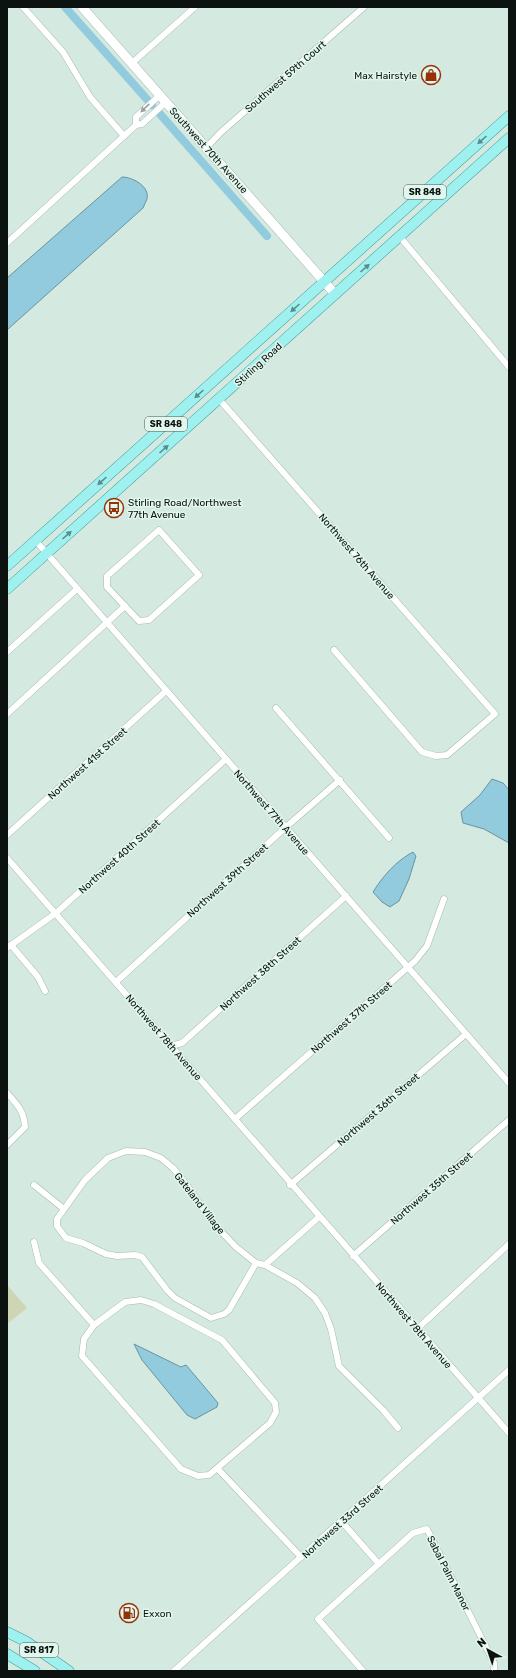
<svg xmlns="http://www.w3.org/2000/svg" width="516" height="1678" viewBox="0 0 516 1678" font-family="Rubik,sans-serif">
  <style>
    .green { fill: #ced5b4 }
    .water { fill: #92cbde; stroke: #6a94a0 }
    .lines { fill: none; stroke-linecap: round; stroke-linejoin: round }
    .canal { stroke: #92cbde; stroke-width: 8 }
    .street-casing { stroke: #a6bab1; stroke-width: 7 }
    .secondary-casing { stroke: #a6bab1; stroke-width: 10 }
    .primary-casing { stroke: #429c9b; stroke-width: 11 }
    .street { stroke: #fff; stroke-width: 6 }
    .secondary { stroke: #fff; stroke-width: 9 }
    .primary { stroke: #9ff1f0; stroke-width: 10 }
    .oneway { fill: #9da09f }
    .oneway2 { fill: #5c8d8b }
    .labels { text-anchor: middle; stroke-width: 3; stroke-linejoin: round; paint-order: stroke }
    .shield { fill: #e1f6ed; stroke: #4b5652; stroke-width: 1 }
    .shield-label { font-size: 9px; font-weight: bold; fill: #0b120f }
    .poi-label { font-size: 10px; fill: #0b120f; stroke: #e1f6ed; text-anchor: start }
    .street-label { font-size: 10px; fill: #0b120f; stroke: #e1f6ed }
  </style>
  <rect width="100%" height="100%" fill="#d4e9e0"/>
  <path class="green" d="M7,1285L27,1308L7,1324Z"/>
  <g class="water">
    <path d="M122,177C132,177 150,186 147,199C146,202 144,205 143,208L7,330V278Z"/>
    <path d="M492,779L503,783L509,790V843L484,829L463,823L461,812L480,795Z"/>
    <path d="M413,852L416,856L409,879L399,901L390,907L382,902L373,892C383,876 396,861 413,852Z"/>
    <path d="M134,1344L181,1367L186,1365L218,1403L217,1407L195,1419L187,1415L142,1360Z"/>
  </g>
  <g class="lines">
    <g class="canal">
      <path d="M65,7L152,105"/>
      <path d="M160,114L267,236"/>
    </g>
    <g class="street-casing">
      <g id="street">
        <path d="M23,7L63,52L90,97L124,136"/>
        <path d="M132,63L195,7"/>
        <path d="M136,125V117L160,95"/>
        <path d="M207,147L220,133L364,7"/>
        <path d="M400,237L509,367"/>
        <path d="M7,243L136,125L142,124L166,102"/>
        <path d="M219,399L495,714L447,755L436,756L422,752L334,650"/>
        <path d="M159,530L199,575L149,620L139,621L107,587V576Z"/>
        <path d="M35,540L509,1083"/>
        <path d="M7,652L77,589"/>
        <path d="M276,708L389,838"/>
        <path d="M7,714L125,606"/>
        <path d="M7,835L166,691"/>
        <path d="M7,858L509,1433"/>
        <path d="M11,945L38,977L45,991"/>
        <path d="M7,948L56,913L226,759"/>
        <path d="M116,982L286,827L340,780"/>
        <path d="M171,1046L182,1043L346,896"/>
        <path d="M7,1093C17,1104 24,1111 25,1127L7,1145"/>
        <path d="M235,1119L415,961L427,946L444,899"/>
        <path d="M34,1185L64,1209"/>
        <path d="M290,1185L466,1034"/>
        <path d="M34,1242L39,1263L94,1325"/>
        <path d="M353,1256L509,1120"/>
        <path d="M256,1263L229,1310L224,1314L211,1318L175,1298L167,1290L142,1257L135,1255L117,1256L106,1254L83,1243L66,1238L57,1226V1219L85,1180L108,1158L126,1151L145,1152L161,1158L173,1168L186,1184L213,1223L236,1247L256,1263L265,1265L297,1283L315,1298L325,1313L331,1329L339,1366L383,1410L398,1428"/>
        <path d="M265,1265L319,1217"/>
        <path d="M141,1300L154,1304L222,1340L275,1403L276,1412L270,1423L209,1475L198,1476L181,1469L82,1356L84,1339L94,1325L125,1302Z"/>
        <path d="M417,1329L509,1244"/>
        <path d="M218,1469L301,1557"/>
        <path d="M342,1522L379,1564"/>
        <path d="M174,1671L509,1370"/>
        <path d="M363,1671L318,1619L413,1533L427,1529L494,1663V1671"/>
      </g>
    </g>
    <g class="secondary-casing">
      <path id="secondary" d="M82,7L335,294"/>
    </g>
    <g class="primary-casing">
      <g id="primary">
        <path d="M7,566L509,116"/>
        <path d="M7,589L509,138"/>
        <path d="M7,1632L27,1642L69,1671"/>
        <path d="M7,1654L35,1671"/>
      </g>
    </g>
    <use href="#street" class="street"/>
    <use href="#secondary" class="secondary"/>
    <use href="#primary" class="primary"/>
  </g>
  <defs><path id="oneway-solid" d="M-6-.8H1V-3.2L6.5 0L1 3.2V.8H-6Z"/></defs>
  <use class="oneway" href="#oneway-solid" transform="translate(145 108) rotate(137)"/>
  <g class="oneway2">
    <use href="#oneway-solid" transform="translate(482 140) rotate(138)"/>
    <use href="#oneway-solid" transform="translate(365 268) rotate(-42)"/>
    <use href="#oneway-solid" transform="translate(295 308) rotate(138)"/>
    <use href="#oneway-solid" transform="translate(199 394) rotate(138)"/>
    <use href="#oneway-solid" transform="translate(164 449) rotate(-42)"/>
    <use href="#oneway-solid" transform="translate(102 481) rotate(138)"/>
    <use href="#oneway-solid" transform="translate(67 535) rotate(-42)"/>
  </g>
  <defs>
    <g id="shop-ring" transform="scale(1)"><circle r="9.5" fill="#e1f6ed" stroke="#973206" stroke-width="1.5"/><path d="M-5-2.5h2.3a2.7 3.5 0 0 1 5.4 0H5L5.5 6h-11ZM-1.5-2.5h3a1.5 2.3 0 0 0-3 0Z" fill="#973206"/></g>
    <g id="bus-ring" transform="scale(1)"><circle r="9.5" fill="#e1f6ed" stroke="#973206" stroke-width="1.5"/><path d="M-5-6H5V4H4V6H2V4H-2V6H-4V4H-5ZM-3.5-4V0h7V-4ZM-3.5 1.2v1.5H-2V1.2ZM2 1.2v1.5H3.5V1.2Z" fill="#973206"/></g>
    <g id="fuel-ring" transform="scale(1)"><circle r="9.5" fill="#e1f6ed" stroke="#973206" stroke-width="1.5"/><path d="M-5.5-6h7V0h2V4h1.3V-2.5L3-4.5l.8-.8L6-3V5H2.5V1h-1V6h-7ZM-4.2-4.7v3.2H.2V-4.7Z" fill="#973206"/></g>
  </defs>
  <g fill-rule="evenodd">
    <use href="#shop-ring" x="431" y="75"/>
    <use href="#bus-ring" x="114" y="508"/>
    <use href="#fuel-ring" x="129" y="1613"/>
  </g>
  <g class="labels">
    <g class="shield">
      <rect x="404" y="185" width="42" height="14" rx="3"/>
      <rect x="145" y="417" width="42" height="14" rx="3"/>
      <rect x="20" y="1643" width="38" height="14" rx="3"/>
    </g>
    <g class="shield-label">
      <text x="425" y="195">SR 848</text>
      <text x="166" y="427">SR 848</text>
      <text x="39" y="1653">SR 817</text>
    </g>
    <g class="poi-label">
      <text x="417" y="79" text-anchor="end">Max Hairstyle</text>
      <text x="128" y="506">Stirling Road/Northwest<tspan x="128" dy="12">77th Avenue</tspan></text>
      <text x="143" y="1617">Exxon</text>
    </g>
    <g class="street-label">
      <text transform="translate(285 76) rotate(-41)" y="4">Southwest 59th Court</text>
      <text transform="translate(209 150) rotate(48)" y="4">Southwest 70th Avenue</text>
      <text transform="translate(258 364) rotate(-42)" y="4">Stirling Road</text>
      <text transform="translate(357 556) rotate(49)" y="4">Northwest 76th Avenue</text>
      <text transform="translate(87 763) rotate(-42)" y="4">Northwest 41st Street</text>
      <text transform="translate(272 812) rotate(49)" y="4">Northwest 77th Avenue</text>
      <text transform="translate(119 856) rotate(-42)" y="4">Northwest 40th Street</text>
      <text transform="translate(227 880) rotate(-42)" y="4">Northwest 39th Street</text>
      <text transform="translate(260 973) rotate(-42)" y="4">Northwest 38th Street</text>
      <text transform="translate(351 1017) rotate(-41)" y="4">Northwest 37th Street</text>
      <text transform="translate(164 1037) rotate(49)" y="4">Northwest 78th Avenue</text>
      <text transform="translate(378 1109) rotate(-41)" y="4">Northwest 36th Street</text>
      <text transform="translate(431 1188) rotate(-41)" y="4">Northwest 35th Street</text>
      <text transform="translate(200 1203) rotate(52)" y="4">Gateland Village</text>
      <text transform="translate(414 1325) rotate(49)" y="4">Northwest 78th Avenue</text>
      <text transform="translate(342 1521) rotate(-42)" y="4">Northwest 33rd Street</text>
      <text transform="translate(449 1573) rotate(63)" y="4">Sabal Palm Manor</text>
    </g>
  </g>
  <rect width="516" height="1678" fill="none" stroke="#0b120f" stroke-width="16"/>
  <g transform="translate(488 1650) rotate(320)" stroke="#e1f6ed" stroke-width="3" paint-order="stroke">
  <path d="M0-3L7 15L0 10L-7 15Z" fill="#0b120f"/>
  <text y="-6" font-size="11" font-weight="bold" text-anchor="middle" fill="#0b120f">N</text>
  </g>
</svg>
